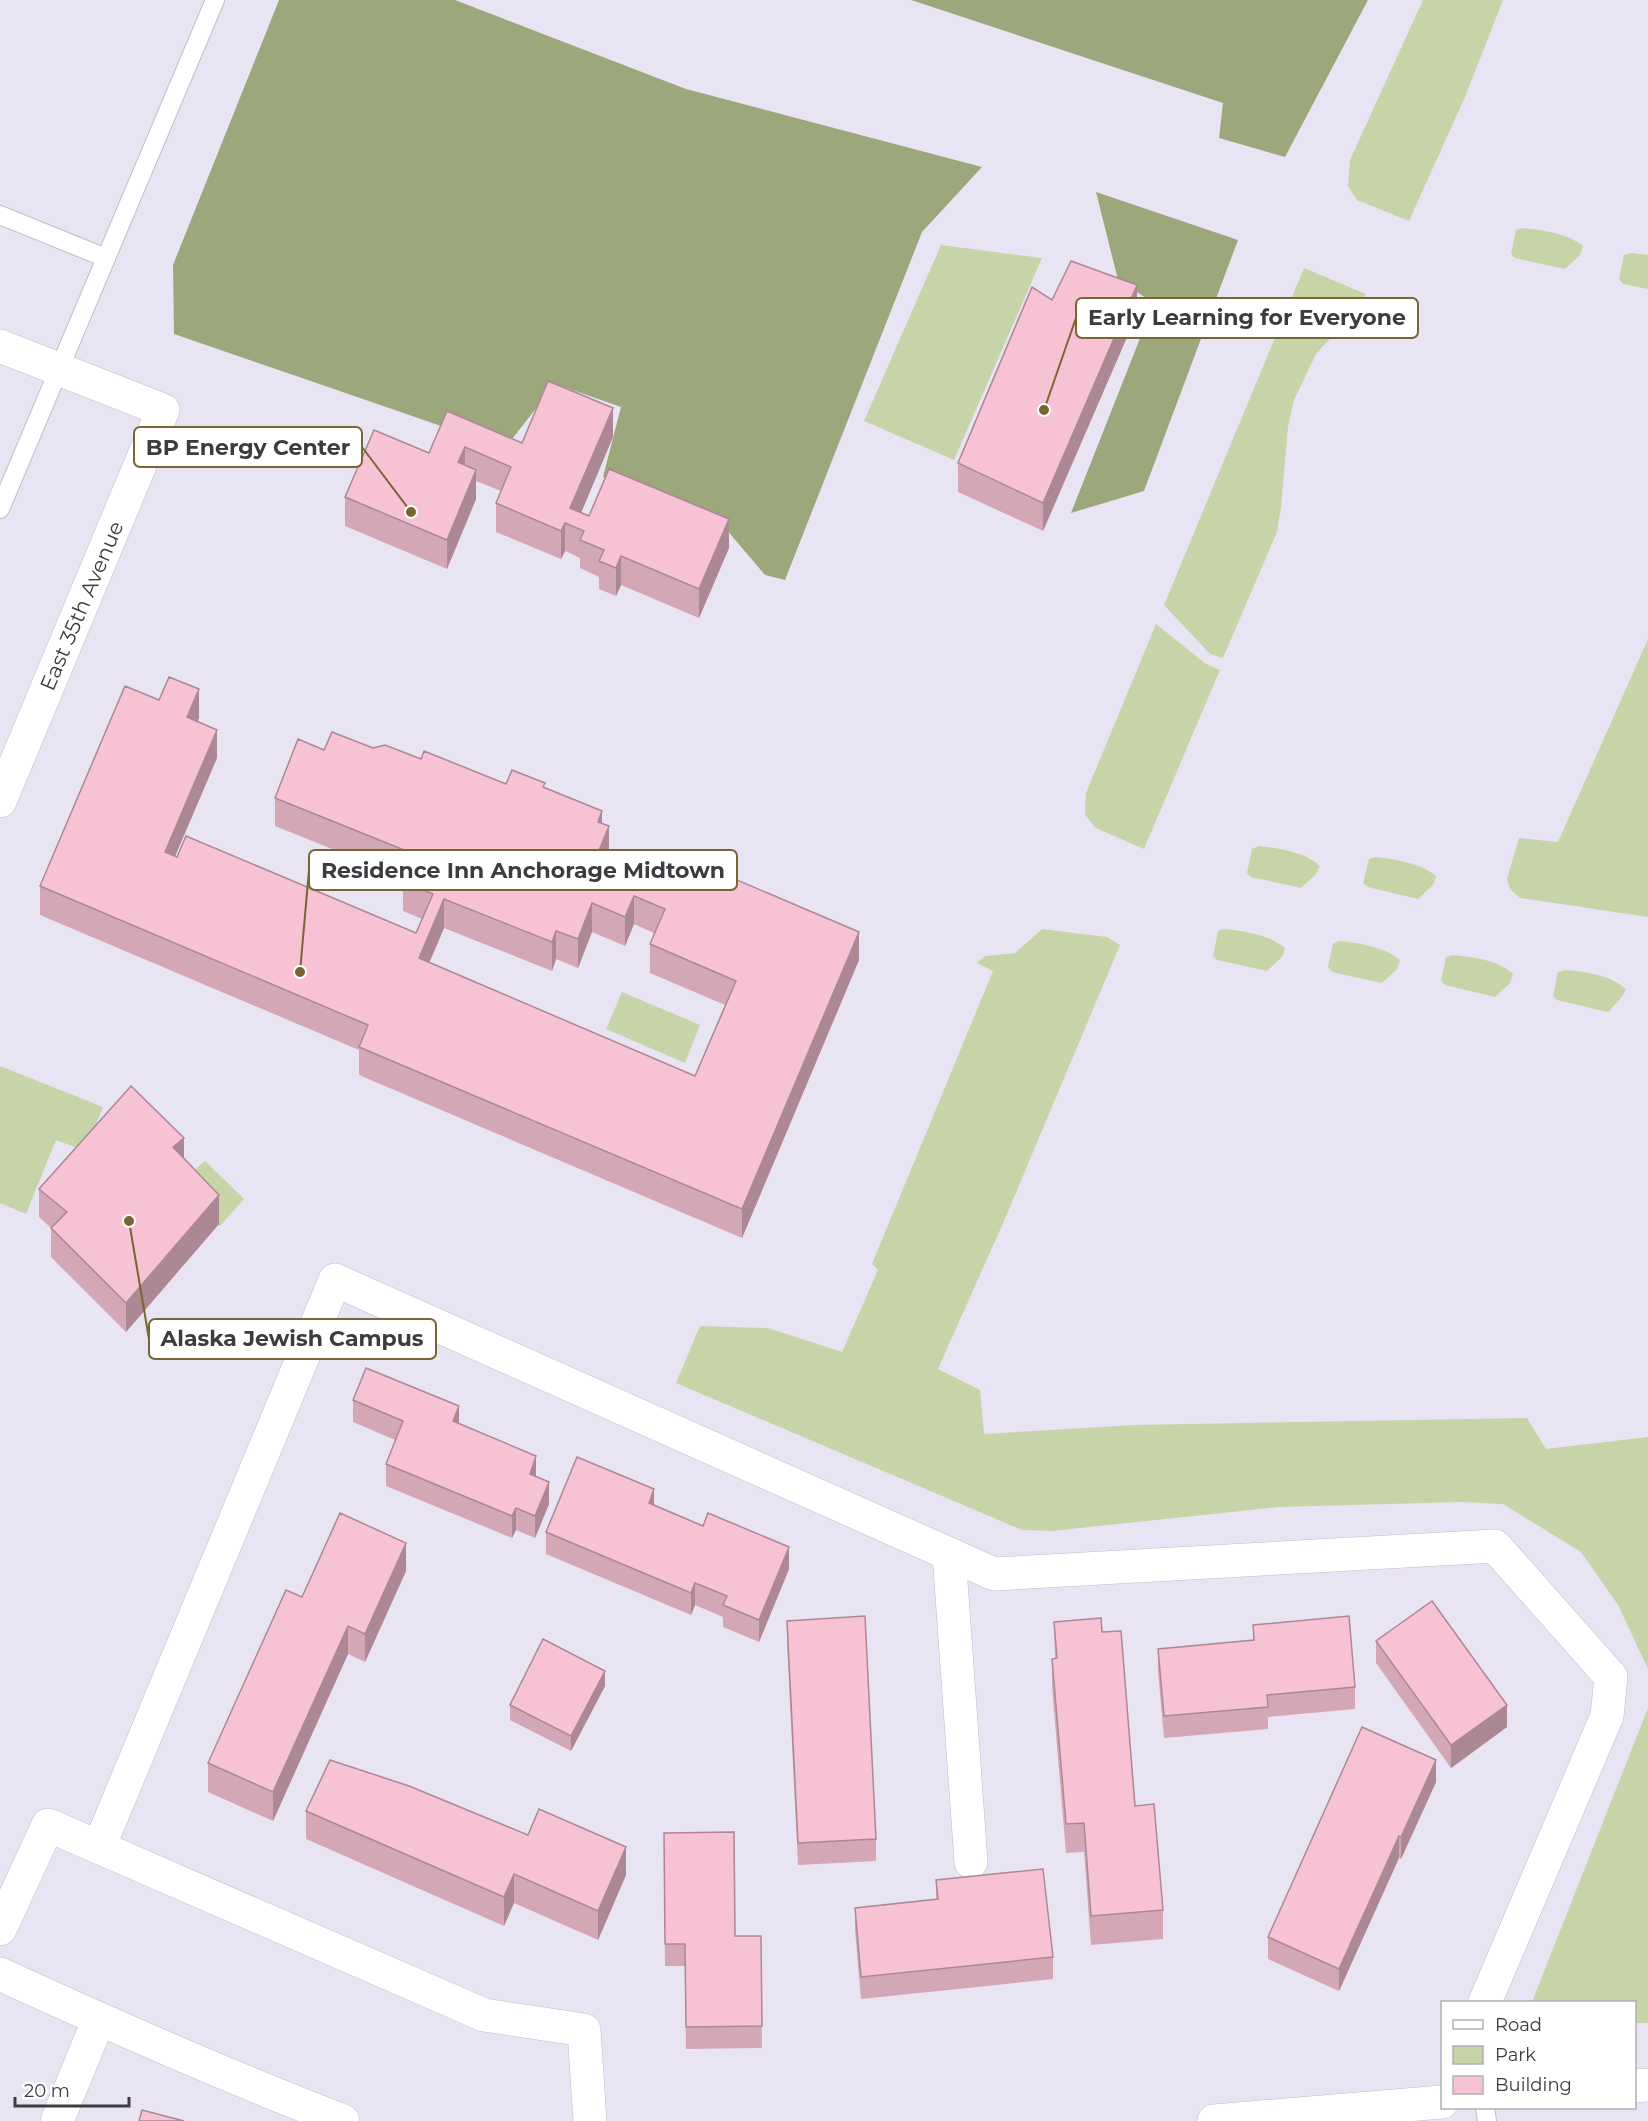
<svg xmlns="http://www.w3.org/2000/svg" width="1648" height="2121" viewBox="0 0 1648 2121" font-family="Montserrat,sans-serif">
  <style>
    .green { fill: #c7d4a8 }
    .forest { fill: #9ca87b }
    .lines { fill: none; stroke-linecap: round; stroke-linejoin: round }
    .lane-casing { stroke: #c1bbca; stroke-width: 20 }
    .street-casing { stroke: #c1bbca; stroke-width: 34 }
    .lane { stroke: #fff; stroke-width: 18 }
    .street { stroke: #fff; stroke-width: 33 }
    .wall { fill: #d4a7b6; fill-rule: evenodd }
    .shaded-wall { fill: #ac8894 }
    .building { fill: #f6c2d4; stroke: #ac8894; stroke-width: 1.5; fill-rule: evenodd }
    .labels { text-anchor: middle; stroke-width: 5; stroke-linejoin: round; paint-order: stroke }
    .street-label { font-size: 21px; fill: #3d3a40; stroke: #fff }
    .leader { fill: none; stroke: #796534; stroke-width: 2 }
    .callout-dot { fill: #796534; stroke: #fff; stroke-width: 2 }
    .callout { fill: #fff; stroke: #796534; stroke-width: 2 }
    .callout-label { font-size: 22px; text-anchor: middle; font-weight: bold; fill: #3d3a40 }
  </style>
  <rect width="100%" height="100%" fill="#e9e4f3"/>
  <g class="green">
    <path d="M1423,0H1503L1465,97L1409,221L1357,200L1348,186L1350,160Z"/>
    <path d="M1522,228C1543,230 1567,233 1583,246L1580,255L1565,269L1515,258L1511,254L1516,230Z"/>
    <path d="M941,245L1042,258L954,460L864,421Z"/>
    <path d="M1631,253L1648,255V289L1623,284L1619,279L1624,255Z"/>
    <path d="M1304,268L1366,294L1351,315L1316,354L1294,400L1288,427L1281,507L1277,532L1223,658L1210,654L1164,605Z"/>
    <path d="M1156,624L1206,664L1220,670L1144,849L1096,828L1085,815L1086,793Z"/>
    <path d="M1648,639V917L1520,898L1510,889L1507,879L1519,838L1558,842Z"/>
    <path d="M1259,846C1279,848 1304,852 1320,866L1316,874L1301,888L1251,877L1247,873L1252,849Z"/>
    <path d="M1375,857C1395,859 1420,863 1436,876L1433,885L1418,899L1368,887L1363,883L1369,859Z"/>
    <path d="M1042,929L1107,937L1120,945L1004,1221L938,1369L980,1390L984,1434L1135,1425L1527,1418L1546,1449L1648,1437V1669L1618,1605L1581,1552L1503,1504L1462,1502L1279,1507L1052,1531L1022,1530L676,1383L700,1326L768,1328L842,1352L878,1270L872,1264L993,971L977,963L985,956L1015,953Z"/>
    <path d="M1225,929C1245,931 1269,935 1285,948L1282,957L1267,971L1217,960L1213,956L1218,931Z"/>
    <path d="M1339,941C1360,943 1384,947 1400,960L1397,969L1382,983L1332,972L1328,967L1333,944Z"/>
    <path d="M1453,955C1473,957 1498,960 1513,974L1510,983L1495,997L1445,985L1441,981L1446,957Z"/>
    <path d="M1565,970C1586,972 1610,975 1626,989L1622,997L1608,1012L1557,1000L1553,996L1558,972Z"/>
    <path d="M622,992L700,1025L685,1063L606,1029Z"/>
    <path d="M0,1066L103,1107L85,1151L56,1140L26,1214L0,1203Z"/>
    <path d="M205,1161L244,1199L220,1226L180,1183Z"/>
    <path d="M1648,1708V2023H1635L1634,2002H1532Z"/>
  </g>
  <g class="forest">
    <path d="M279,0H455L686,89L982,167L922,232L785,580L765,575L720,522L603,477L621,407L555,384L505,448L174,334L173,265Z"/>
    <path d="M911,0H1368L1285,157L1219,138L1223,103Z"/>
    <path d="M1096,192L1238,240L1144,491L1071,513L1154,303L1118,280Z"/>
  </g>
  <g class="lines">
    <g class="lane-casing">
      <g id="lane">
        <path d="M0,215L106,258"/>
        <path d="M0,509L215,0"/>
        <path d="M1485,2108L1487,2121"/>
      </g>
    </g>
    <g class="street-casing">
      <g id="street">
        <path d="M0,346L163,410L0,801"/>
        <path d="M949,1554L971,1862"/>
        <path d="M99,1847L335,1280L994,1574L1495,1546L1611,1677L1607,1716L1485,2002"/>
        <path d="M0,1929L48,1825L484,2015L584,2030L590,2121"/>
        <path d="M0,1974C113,2026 227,2076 343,2121"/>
        <path d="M1634,2086L1648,2085"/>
        <path d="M57,2121L99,2019"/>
        <path d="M1214,2121L1442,2102"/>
      </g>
    </g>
    <use href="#lane" class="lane"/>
    <use href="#street" class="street"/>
  </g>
  <g class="wall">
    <path d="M1052,300L1137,314L1043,531L958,492V463Z"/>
    <path d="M447,411L522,443L613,437L581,513L589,516L729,548L699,618L621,585L616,596L599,589V577L580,568V558L565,551L561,559L496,532V503L501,491L476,481V499L447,569L345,526V497L429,453Z"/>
    <path d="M159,700L199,718L197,721L217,758L175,856L416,933L422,919L403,911V882L404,878L275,826V798L324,750L373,748L421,759L506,784L545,788L602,823L609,855L601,874L605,881L613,885L670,888L859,960L742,1238L359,1075V1050L40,915V886ZM634,924L654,933L650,944V973L725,1005L695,1076L429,963L444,928L552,971L556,959L578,968L592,932L625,946Z"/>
    <path d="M184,1159L219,1224L126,1332L51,1257V1228L39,1217V1189Z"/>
    <path d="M353,1400L459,1424L536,1476L549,1504L535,1538L516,1530L512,1538L386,1486V1464L395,1440L353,1422Z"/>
    <path d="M654,1505L789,1569L759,1642L723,1627V1617L695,1605L691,1615L546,1554V1532Z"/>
    <path d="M406,1571L365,1662L348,1654L273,1821L208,1792V1763L302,1597Z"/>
    <path d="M787,1621L876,1839V1861L798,1865L787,1643Z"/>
    <path d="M1054,1622L1102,1632L1135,1806L1163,1910V1939L1091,1945L1084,1852L1066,1853L1052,1687V1659L1055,1658Z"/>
    <path d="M1253,1625L1355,1687V1709L1268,1717V1729L1164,1738L1158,1671V1649L1253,1640Z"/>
    <path d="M1376,1641L1507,1727L1451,1768L1376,1663Z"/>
    <path d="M605,1686L571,1751L510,1720V1705Z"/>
    <path d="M1436,1782L1401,1859L1399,1858L1339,1991L1268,1959V1937Z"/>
    <path d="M306,1811L626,1875L598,1940L514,1903L504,1926L306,1839Z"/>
    <path d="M664,1833L735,1936H761L762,2048L686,2049L685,1966H665Z"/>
    <path d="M936,1880L1053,1957V1979L861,1999L855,1930V1908L936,1899Z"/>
  </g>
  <g class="shaded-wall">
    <path d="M1137,285V314L1043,531V503Z"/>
    <path d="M613,408V437L575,527L570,508Z"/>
    <path d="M465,447V476L458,462Z"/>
    <path d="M476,470V499L447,569V540Z"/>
    <path d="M729,519V548L699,618V589Z"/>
    <path d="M565,523V551L561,559V531Z"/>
    <path d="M621,556V585L616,596V568Z"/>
    <path d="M199,689V718L187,746V717Z"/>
    <path d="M217,730V758L165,880V852Z"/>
    <path d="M602,811V840L598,822Z"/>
    <path d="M609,826V855L591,899V870Z"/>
    <path d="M634,896V924L625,946V917Z"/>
    <path d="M444,899V928L419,987V958Z"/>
    <path d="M592,903V932L578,968V939Z"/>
    <path d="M556,931V959L552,971V942Z"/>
    <path d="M859,932V960L742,1238V1209Z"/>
    <path d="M184,1138V1166L173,1147Z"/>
    <path d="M219,1195V1224L126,1332V1303Z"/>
    <path d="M459,1406V1428L453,1421Z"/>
    <path d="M536,1456V1478L530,1474Z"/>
    <path d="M549,1482V1504L535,1538V1516Z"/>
    <path d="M654,1489V1511L649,1503Z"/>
    <path d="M516,1508V1530L512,1538V1516Z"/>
    <path d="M406,1543V1571L365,1662V1634Z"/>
    <path d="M789,1547V1569L759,1642V1620Z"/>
    <path d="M695,1583V1605L691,1615V1593Z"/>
    <path d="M348,1626V1654L273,1821V1792Z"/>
    <path d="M605,1671V1686L571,1751V1736Z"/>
    <path d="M1507,1705V1727L1451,1768V1745Z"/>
    <path d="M1436,1760V1782L1401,1859V1837Z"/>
    <path d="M1399,1836V1858L1339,1991V1969Z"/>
    <path d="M626,1847V1875L598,1940V1911Z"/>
    <path d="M514,1874V1903L504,1926V1897Z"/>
  </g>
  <g class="building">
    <path d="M1071,261L1137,285L1043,503L958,463L1032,287L1052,300Z"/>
    <path d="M548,381L613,408L570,508L589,516L609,469L729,519L699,589L621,556L616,568L599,561L604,550L580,540L584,531L565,523L561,531L496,503L511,467L465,447L458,462L476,470L447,540L345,497L374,430L429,453L447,411L522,443Z"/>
    <path d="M169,677L199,689L187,717L217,730L165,852L177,857L186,836L416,933L433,894L403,882L414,854L275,798L298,739L324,750L332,732L373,748L385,745L421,759L424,751L506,784L512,770L545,783L543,787L602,811L598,822L609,826L591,870L605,876L602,880L613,885L621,867L670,888L683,857L859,932L742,1209L359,1047L368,1025L40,886L125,686L159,700ZM634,896L665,909L650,944L736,981L695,1076L419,958L444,899L552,942L556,931L578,939L592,903L625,917Z"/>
    <path d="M131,1086L184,1138L173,1147L219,1195L126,1303L51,1228L67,1212L39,1189Z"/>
    <path d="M366,1368L459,1406L453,1421L536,1456L530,1474L549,1482L535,1516L516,1508L512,1516L386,1464L403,1421L353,1400Z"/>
    <path d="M577,1457L654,1489L649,1503L703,1526L708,1513L789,1547L759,1620L723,1605L727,1596L695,1583L691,1593L546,1532Z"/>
    <path d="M340,1513L406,1543L365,1634L348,1626L273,1792L208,1763L286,1590L302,1597Z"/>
    <path d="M1432,1601L1507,1705L1451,1745L1376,1641Z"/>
    <path d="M865,1616L876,1839L798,1843L787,1621Z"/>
    <path d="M1349,1616L1355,1687L1267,1695L1268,1707L1164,1716L1158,1649L1254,1640L1253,1625Z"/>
    <path d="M1101,1618L1102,1632L1121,1631L1135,1806L1154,1804L1163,1910L1091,1916L1084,1823L1066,1824L1052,1659L1057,1658L1054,1622Z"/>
    <path d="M543,1639L605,1671L571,1736L510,1705Z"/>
    <path d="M1362,1727L1436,1760L1401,1837L1399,1836L1339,1969L1268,1937Z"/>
    <path d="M330,1760L409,1786L528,1835L539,1809L626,1847L598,1911L514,1874L504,1897L306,1811Z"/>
    <path d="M734,1832L735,1936H761L762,2026L686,2027L685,1944H665L664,1833Z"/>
    <path d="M1043,1869L1053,1957L861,1977L855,1908L938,1899L936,1880Z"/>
    <path d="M142,2110L184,2121H139Z"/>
  </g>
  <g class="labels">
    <g class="street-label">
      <text transform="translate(82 606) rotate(-67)" y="7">East 35th Avenue</text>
    </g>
  </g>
  <path class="leader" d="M1044 410L1076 318M411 512L362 447M300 972L309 870M129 1221L149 1339"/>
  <g class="callout-dot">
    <circle cx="1044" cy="410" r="6"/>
    <circle cx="411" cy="512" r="6"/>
    <circle cx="300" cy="972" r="6"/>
    <circle cx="129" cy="1221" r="6"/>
  </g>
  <g class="callout">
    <rect x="1076" y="298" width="342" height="40" rx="6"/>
    <rect x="134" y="427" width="228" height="40" rx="6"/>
    <rect x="309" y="850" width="428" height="40" rx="6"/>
    <rect x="149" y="1319" width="287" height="40" rx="6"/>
  </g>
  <g class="callout-label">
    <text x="1247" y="325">Early Learning for Everyone</text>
    <text x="248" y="455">BP Energy Center</text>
    <text x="523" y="878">Residence Inn Anchorage Midtown</text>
    <text x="292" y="1346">Alaska Jewish Campus</text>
  </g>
  <rect x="1441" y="2001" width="195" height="108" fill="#ffffff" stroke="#b1b0b3" stroke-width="1.5"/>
  <rect x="1453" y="2020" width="30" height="9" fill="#ffffff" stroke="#b1b0b3" stroke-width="1.5"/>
  <text x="1495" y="2031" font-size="18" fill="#3d3a40">Road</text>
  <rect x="1453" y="2046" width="30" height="18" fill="#c7d4a8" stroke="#b1b0b3" stroke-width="1.5"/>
  <text x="1495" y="2061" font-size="18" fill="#3d3a40">Park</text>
  <rect x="1453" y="2076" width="30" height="18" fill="#f6c2d4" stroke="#b1b0b3" stroke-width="1.5"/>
  <text x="1495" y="2091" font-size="18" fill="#3d3a40">Building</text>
  <path d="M15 2097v9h114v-9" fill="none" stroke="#3d3a40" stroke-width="3"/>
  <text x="24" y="2097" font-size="18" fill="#3d3a40" stroke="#ffffff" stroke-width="4.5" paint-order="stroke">20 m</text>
</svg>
